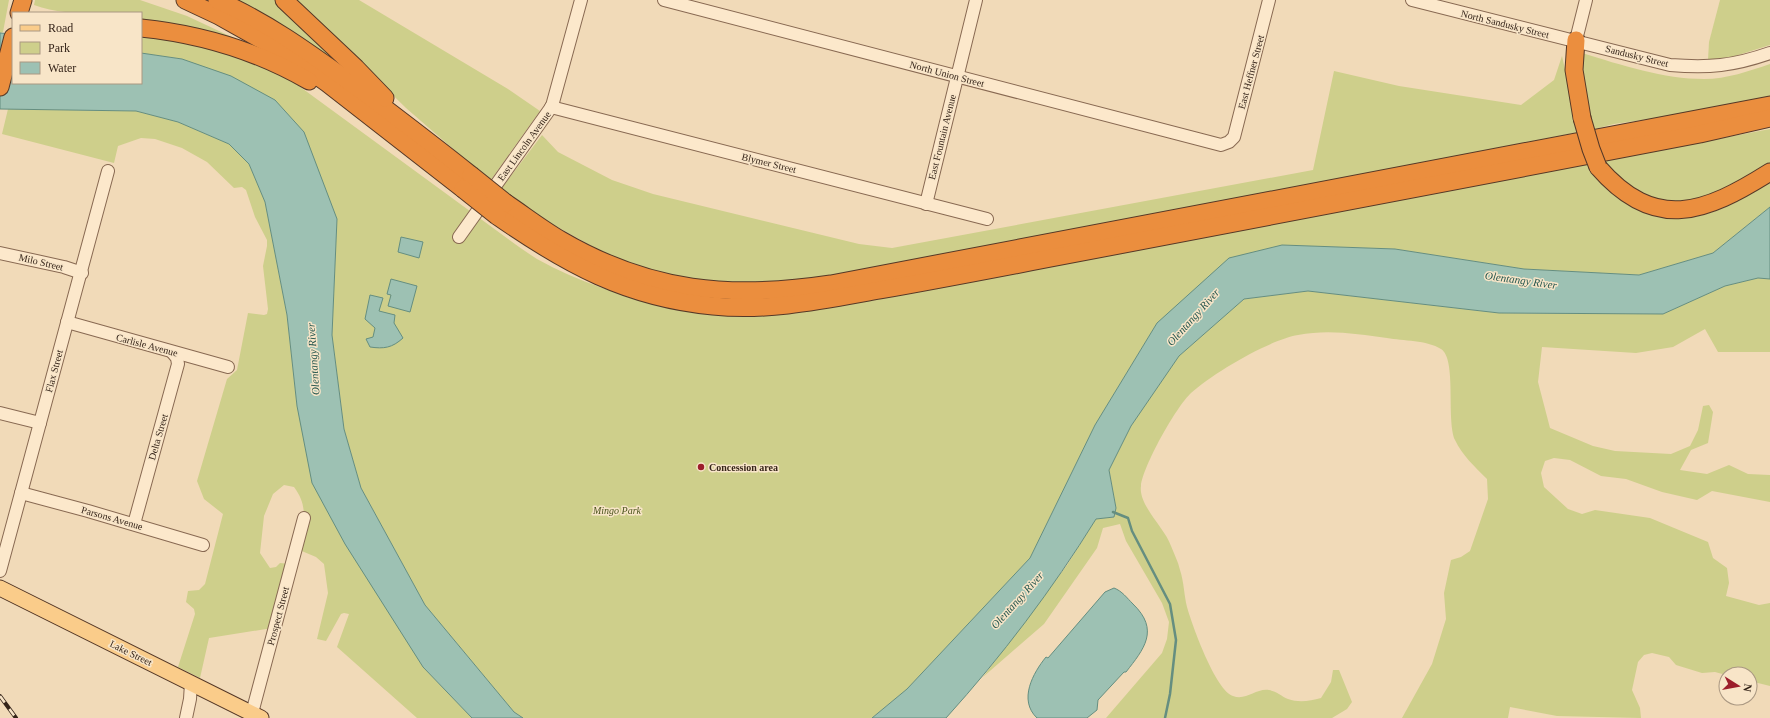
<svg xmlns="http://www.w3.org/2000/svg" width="1770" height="718" font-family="'Times New Roman',serif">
<rect width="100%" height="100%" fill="#f1dab8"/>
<!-- green -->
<g fill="#cecf8b">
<polygon points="0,0 9,0 3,32 0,33"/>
<path d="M35,0H140L187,16L251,46L141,22V13C105,13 68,17 34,5Z"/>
<polygon points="232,0 278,0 368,85"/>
<polygon points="294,0 359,0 508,89 540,111 490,181 406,108 309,13"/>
<polygon points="1720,0 1770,0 1770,45 1732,57 1708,60 1709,42"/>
<path d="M141,34L170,37L247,58L288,78L504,236C515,244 526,252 537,259C578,282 624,296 670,308L1633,155L1770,129V166L1729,192L1662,216C1669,216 1678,219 1686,218C1717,215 1745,198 1770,181V207L1713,253L1639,275L1524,269L1395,249L1282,245L1157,323L1095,425L1030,558L907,689L872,718H523L514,712L425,605L361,488L344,429L332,335L337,219L182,59L141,53Z"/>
<path d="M1582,53C1621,65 1664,79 1704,79C1727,79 1749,71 1770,64V98L1713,110L1614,124L1591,130L1583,77Z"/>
<polygon points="1562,56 1579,132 982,248 809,280 760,284 704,281 660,274 606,254 552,224 501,189 542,135 558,152 612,180 653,194 859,244 892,248 1313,170 1334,71 1399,86 1521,105 1554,80"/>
<path d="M8,109L136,111L178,122L229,144L249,164L265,201L287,315L297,406L423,667L472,718H417L337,647L349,614L344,613L341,614L326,641L317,639L328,593L324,564L316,557L297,549C303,526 310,508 294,487L284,485L273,494L264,516L260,553L270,568L276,567L280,563L290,564L273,630L266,629L209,638L200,678L178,667L195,614L194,609L186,602L188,591L199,590L205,584L223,514L204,499L197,481L227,379L237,370L248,313L264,315L267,314L268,309L263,266L267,246V240L255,217L246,190L242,187L234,188L207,162L182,148L155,139L141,138L118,146L114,163L2,134Z"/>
<path d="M1758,278L1770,279V352H1718L1705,329L1673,347L1636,353L1542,347L1538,382L1550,428L1593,446L1615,451L1671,454L1690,446L1698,430L1703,406L1709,405L1713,412L1708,443L1691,450L1680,470L1707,474L1729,465L1748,474L1770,475V502L1712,491L1697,500L1662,492L1626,479L1601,476L1570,460L1554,458L1545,461L1541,473L1544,487L1568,509L1582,514L1595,510L1650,518L1708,542L1713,558L1727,568L1729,583L1726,596L1759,605L1770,603V686L1750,681V674L1726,675L1715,672L1702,673L1676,665L1669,657L1652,653L1644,655L1638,662L1632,690L1640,708L1641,718L1557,716L1510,707L1508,718H1402L1432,664L1446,619L1444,593L1451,560L1461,557L1470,551L1488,499L1487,479C1475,467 1462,455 1455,440C1446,419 1457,359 1441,349C1427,340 1403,341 1387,338C1358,334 1328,329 1298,335C1269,340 1213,373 1191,393C1176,407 1143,466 1141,486C1138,505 1165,528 1171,546C1174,554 1178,561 1180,570C1184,582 1184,595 1187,607C1192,625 1216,691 1233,696C1246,701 1256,688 1269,690C1276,691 1281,696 1288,699C1299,703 1310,701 1321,698L1331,682L1333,670H1339L1352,702L1347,709L1332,718H1106L1162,653L1167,639L1169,622L1162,603L1126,541L1120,524L1103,528L1097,548L1044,624L983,677L1067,565L1096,519L1114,517L1116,508L1109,470L1131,426L1179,356L1244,299L1308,291L1499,313L1663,314L1725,286Z"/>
</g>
<!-- water -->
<g fill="#9dc1b3" stroke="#658e80">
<polygon points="0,33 13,34 13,83 141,83 141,53 182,59 231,76 275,100 304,132 337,219 332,335 344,429 361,488 425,605 514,712 523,718 472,718 423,667 345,544 312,483 297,406 287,315 265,202 249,164 229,144 178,122 136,111 0,109"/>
<path d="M1770,207V279L1758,278L1725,286L1663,314L1499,313L1308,291L1244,299L1179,356L1131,426L1109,470L1116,508L1114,517L1096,519C1052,590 1002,656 946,718H872L907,689L1030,558L1095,425L1157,323L1229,258L1282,245L1395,249L1524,269L1639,275L1713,253Z"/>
<polygon points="401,237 423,242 419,258 398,252"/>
<polygon points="391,279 417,286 410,312 388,306 391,295 387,294"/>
<path d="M370,295L383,298L379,311L395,315L394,323L403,338C392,348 384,349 370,347L366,339L373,337L375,328L365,319Z"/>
<path d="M1114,588C1122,591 1127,598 1133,604C1160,630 1144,649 1126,672H1124L1098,700L1097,710L1087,718H1037C1018,700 1033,673 1046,657L1048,658L1105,592Z"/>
</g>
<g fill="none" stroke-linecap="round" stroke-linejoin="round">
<!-- stream -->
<polyline stroke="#658e80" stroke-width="2.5" points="1113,512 1128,518 1132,531 1170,604 1176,640 1170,694 1165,718"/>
<defs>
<g id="minor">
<polyline points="664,0 1221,145 1229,142 1234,137 1269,0"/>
<path d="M1412,0L1670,65C1709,68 1733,66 1770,53"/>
<polyline points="1576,40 1586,0"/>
<polyline points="551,107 987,219"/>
<polyline points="926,204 976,0"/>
<polyline points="459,237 552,106 581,0"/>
<polyline points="0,253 64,267 82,273"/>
<polyline points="67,322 228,367"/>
<polyline points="0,413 40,423"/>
<polyline points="21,493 88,511 203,545"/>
<polyline points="134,524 178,364 177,358 172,352"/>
<polyline points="0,571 108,171"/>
<polyline points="252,713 304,518"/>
<polyline points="186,718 190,699 191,683"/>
</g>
<polyline id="major" points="0,588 261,718"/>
<g id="highway">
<polyline points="185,0 219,16 285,53 327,83 463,189"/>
<path d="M217,0C270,23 315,57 361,90C398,118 435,146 471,175"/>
<polyline points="284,0 356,68 385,98"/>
<polyline points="19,13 23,0"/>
<path d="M141,28C200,34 257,51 309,81"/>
<polyline points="1576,40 1574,70 1582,118"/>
<polyline points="0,87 13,37"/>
<path d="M1598,167C1655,233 1705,213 1770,172"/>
<path d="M506,203C524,215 542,229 561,240C650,292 731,299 831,284L1770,105"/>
<path d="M497,216C566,264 627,298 713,306C769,312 824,300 880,290C937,280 994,269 1051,258C1267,217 1483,174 1700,134L1770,118"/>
</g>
</defs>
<!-- minor casing -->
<use href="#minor" stroke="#886952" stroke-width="14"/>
<!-- major casing -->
<use href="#major" stroke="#553827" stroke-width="17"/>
<!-- highway casing -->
<use href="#highway" stroke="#553827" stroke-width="19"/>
<!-- minor -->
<use href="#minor" stroke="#fce8cb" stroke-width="12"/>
<!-- major -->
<use href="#major" stroke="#facc8a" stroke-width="15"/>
<!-- highway -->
<use href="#highway" stroke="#eb8e3e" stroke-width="17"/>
<defs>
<polyline id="rail" points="0,696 16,718"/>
</defs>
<!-- rail casing -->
<use href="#rail" stroke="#352419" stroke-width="4"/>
<!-- rail -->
<use href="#rail" stroke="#f8e5c8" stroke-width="2.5" stroke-dasharray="8" stroke-linecap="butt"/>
<defs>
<g id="highway-bridge">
<polyline points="1582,118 1591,149 1598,167"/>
<polyline points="471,175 506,203"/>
<polyline points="463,189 497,216"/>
</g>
</defs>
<!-- highway-bridge casing -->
<use href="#highway-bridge" stroke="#553827" stroke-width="19" stroke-linecap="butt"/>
<!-- highway-bridge -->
<use href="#highway-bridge" stroke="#eb8e3e" stroke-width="17"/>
</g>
<!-- markers -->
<circle fill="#9c1d2a" stroke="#f8e5c8" stroke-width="1.5" cx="701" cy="467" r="4"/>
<g text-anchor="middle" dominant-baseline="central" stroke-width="3" stroke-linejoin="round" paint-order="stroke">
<!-- street labels -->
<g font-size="10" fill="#352419" stroke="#f8e5c8">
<text transform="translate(1505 24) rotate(14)">North Sandusky Street</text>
<text transform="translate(1637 56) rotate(14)">Sandusky Street</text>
<text transform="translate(1251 72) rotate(-75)">East Heffner Street</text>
<text transform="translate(947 74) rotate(15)">North Union Street</text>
<text transform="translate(942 137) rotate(-76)">East Fountain Avenue</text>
<text transform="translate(524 146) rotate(-54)">East Lincoln Avenue</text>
<text transform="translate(769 163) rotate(14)">Blymer Street</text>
<text transform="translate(41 262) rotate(13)">Milo Street</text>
<text transform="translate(147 345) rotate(15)">Carlisle Avenue</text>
<text transform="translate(54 371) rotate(-75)">Flax Street</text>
<text transform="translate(158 437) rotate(-74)">Delta Street</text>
<text transform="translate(112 518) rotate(16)">Parsons Avenue</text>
<text transform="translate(278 616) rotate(-75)">Prospect Street</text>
<text transform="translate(131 653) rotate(26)">Lake Street</text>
</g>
<!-- poi labels -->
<g font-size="10" font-weight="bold" fill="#352419" stroke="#f8e5c8" text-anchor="start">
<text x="709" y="467">Concession area</text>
</g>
<!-- park labels -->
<g font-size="10" font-style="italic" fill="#4b541d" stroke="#f8e5c8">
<text x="617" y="510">Mingo Park</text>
</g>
<!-- water labels -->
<g font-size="11" font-style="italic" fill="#26574f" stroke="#f8e5c8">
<text transform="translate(1521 280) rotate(8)">Olentangy River</text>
<text transform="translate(1193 317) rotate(-48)">Olentangy River</text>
<text transform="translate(313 359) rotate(-94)">Olentangy River</text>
<text transform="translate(1017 600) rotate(-48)">Olentangy River</text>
</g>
</g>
<!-- legend -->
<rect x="12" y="12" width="130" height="72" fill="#f8e5c8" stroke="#aa9882"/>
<rect x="20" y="25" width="20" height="6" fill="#facc8a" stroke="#aa9882"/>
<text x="48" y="32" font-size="12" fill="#352419">Road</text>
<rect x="20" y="42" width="20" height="12" fill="#cecf8b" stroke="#aa9882"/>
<text x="48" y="52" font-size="12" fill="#352419">Park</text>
<rect x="20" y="62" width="20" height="12" fill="#9dc1b3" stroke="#aa9882"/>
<text x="48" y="72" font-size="12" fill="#352419">Water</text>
<!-- north arrow -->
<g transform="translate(1738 686) rotate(101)"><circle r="19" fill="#f8e5c8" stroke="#aa9882"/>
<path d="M0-3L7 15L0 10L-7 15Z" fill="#9c1d2a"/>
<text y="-6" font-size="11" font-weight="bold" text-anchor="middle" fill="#352419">N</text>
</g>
</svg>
